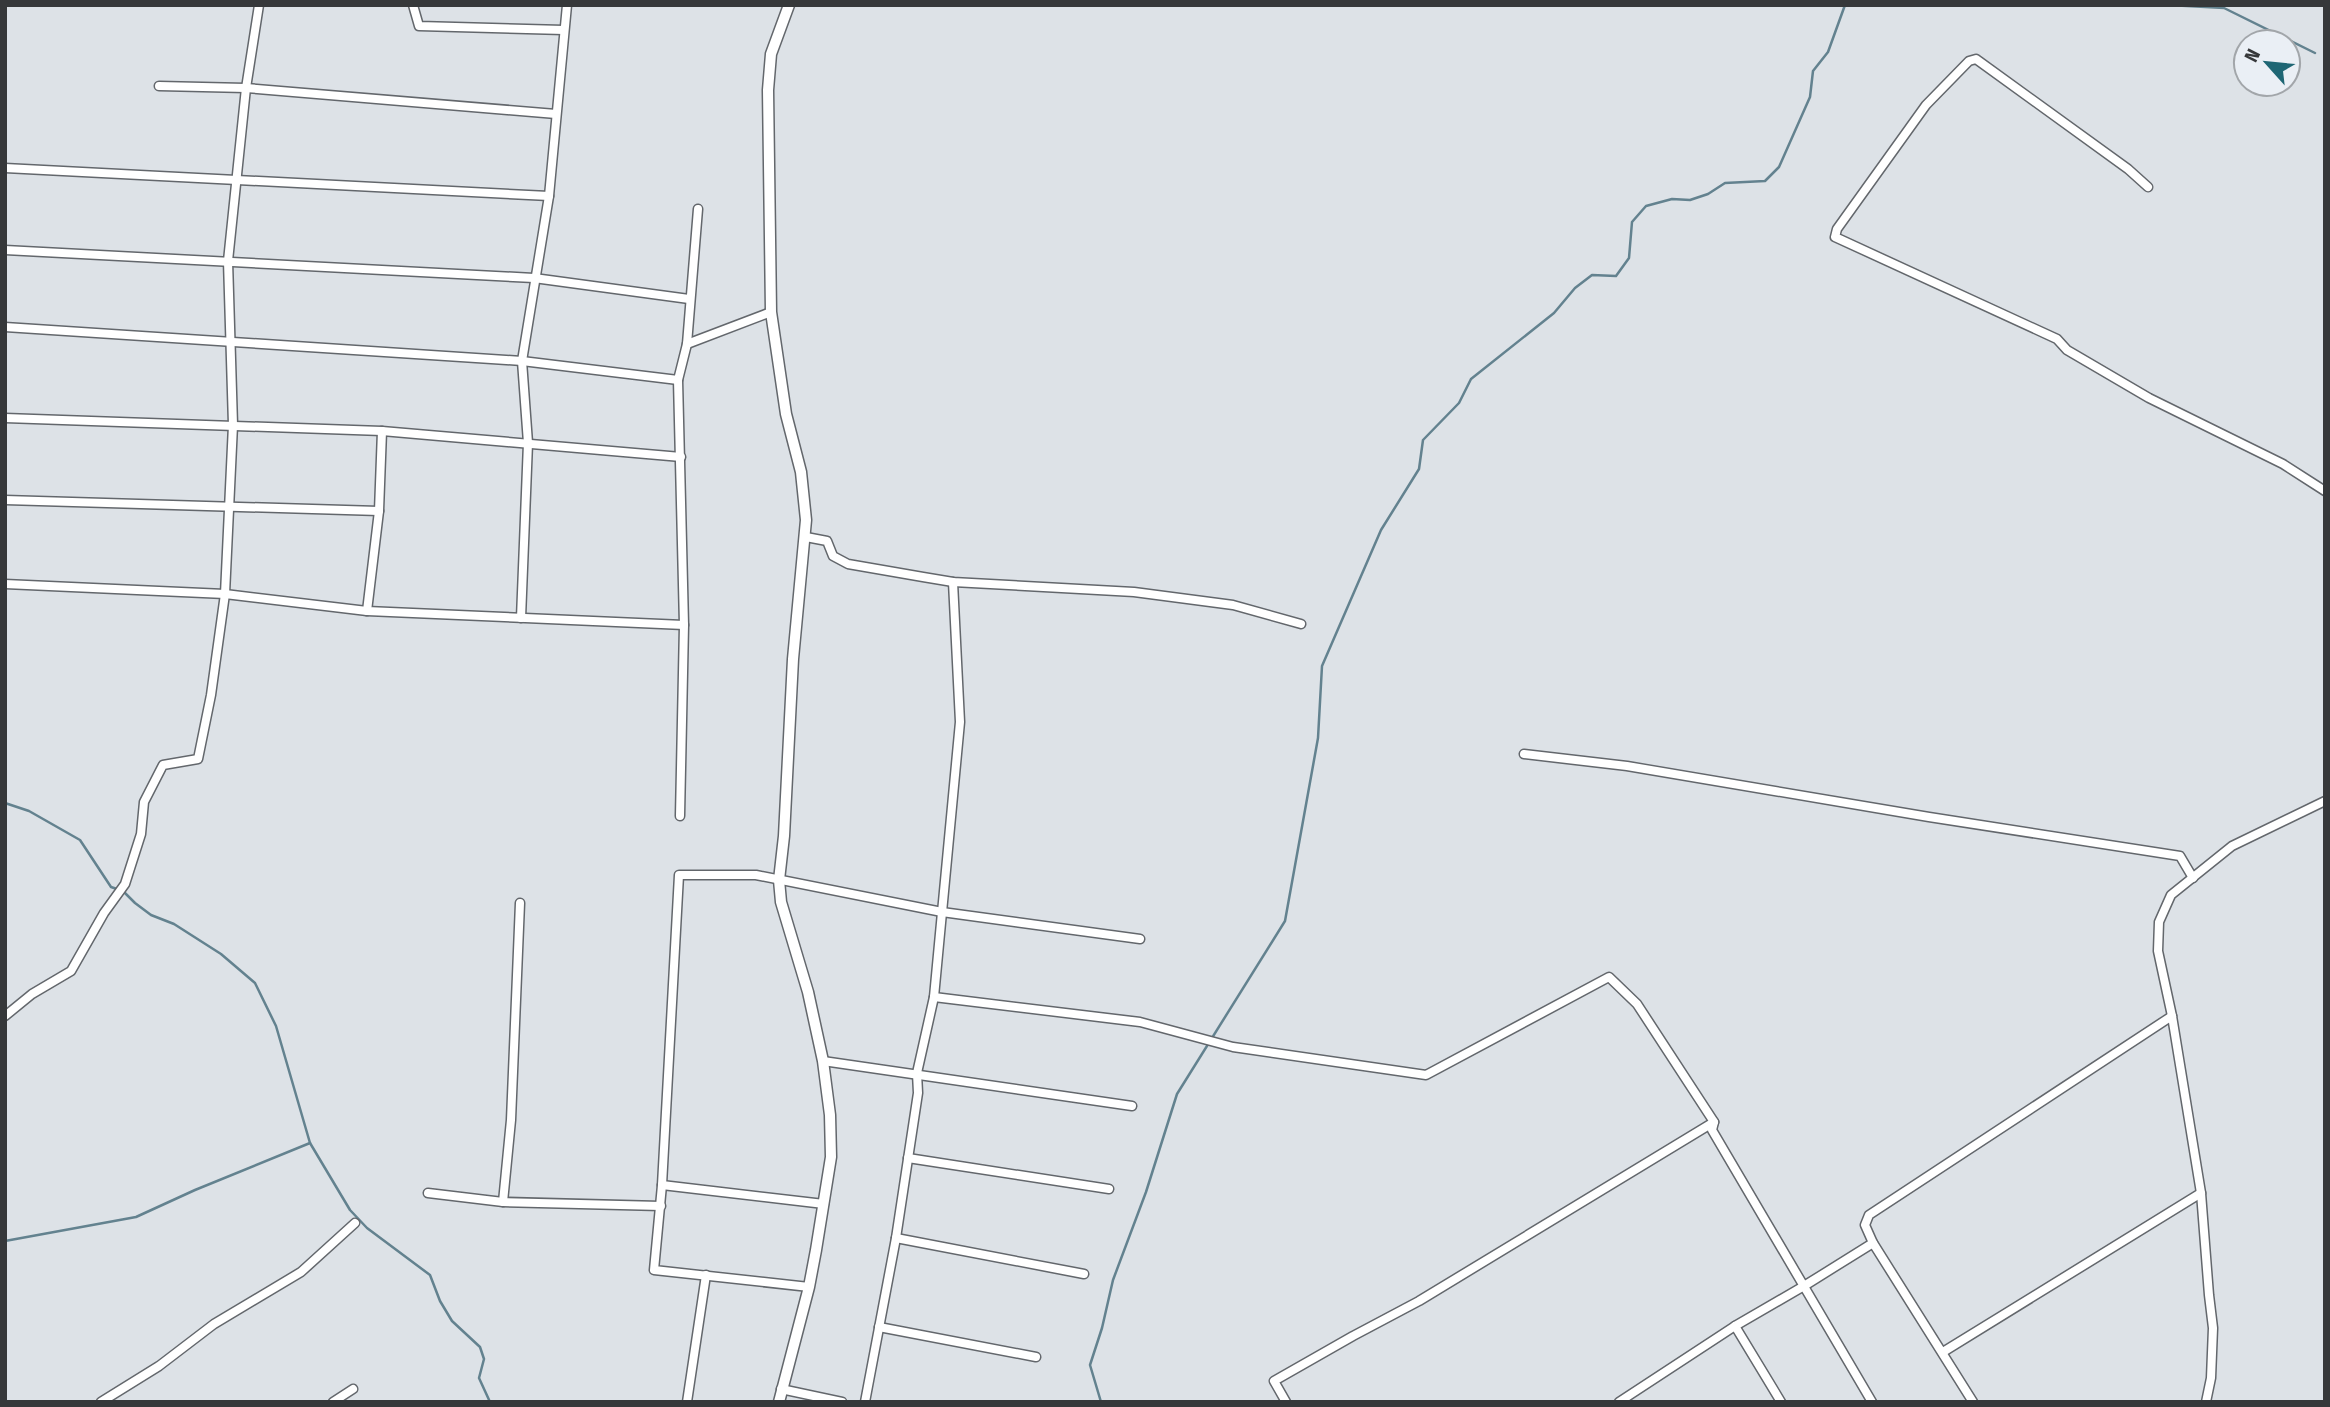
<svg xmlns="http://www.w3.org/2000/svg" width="2330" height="1407" font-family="'Fira Sans Condensed',sans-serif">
<rect width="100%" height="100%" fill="#dde2e7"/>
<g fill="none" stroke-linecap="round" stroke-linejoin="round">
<!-- stream -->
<g stroke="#63828f" stroke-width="2.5">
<polyline points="2168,5 2224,8 2315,53"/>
<polyline points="5,803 29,811 80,840 111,887 117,889"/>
<polyline points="123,891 135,903 151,915 174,924 221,954 255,983 276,1026 310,1143 350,1210 367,1228 430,1275 440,1301 452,1321 480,1347 484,1359 479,1378 490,1402"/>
<polyline points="5,1241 136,1217 195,1190 310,1143"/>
<polyline points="1101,1402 1090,1365 1102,1328 1113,1280 1146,1192 1177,1094 1285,921 1318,738 1322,666 1381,530 1419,469 1423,440 1459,403 1471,379 1554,313 1575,288 1592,275 1616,276 1629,258 1632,222 1646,206 1672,199 1690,200 1708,194 1725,183 1765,181 1779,167 1810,97 1813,71 1828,52 1845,5"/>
</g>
<defs>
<g id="minor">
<polyline points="413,5 419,26 564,30"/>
<polyline points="159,86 246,88 556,114"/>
<polyline points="5,168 549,196"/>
<polyline points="2148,187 2128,169 1976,59 1969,61 1926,105 1837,229 1835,237 2057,339 2067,350 2149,398 2283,464 2325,491"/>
<polyline points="5,250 534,278 689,299"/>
<polyline points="5,327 522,361 678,380"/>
<polyline points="687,344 771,312"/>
<polyline points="5,418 382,431 681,457"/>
<polyline points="5,500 379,511"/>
<polyline points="806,537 827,541 833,556 848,564 923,577 953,582 1134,592 1233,605 1301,624"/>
<polyline points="5,584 225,594 367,611 684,625"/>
<polyline points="367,611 379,511 382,431"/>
<polyline points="521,618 528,443 522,361 549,196 567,5"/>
<polyline points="1524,754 1627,766 1929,817 2180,856 2193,878"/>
<polyline points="680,816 684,625 678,380 687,344 698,209"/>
<polyline points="934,997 1140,1022 1233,1047 1426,1075 1609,977 1637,1004 1714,1122 1712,1130 1872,1402"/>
<polyline points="5,1016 32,994 71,971 104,913 125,884 141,834 144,802 163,765 198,759 211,695 225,594 233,425 228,261 246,88 259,5"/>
<polyline points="823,1061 1132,1106"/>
<polyline points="908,1158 1109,1189"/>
<polyline points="662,1185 824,1204"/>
<polyline points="428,1193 503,1202 661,1206"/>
<polyline points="503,1202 511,1120 520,903"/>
<polyline points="896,1238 1084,1274"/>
<polyline points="1873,1243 1973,1402"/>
<polyline points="809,1287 654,1270 662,1185 679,875 756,875 942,912 1140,939"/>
<polyline points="1735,1326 1781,1402"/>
<polyline points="879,1327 1036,1357"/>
<polyline points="1943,1352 2201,1193"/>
<polyline points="781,1389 842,1402"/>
<polyline points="101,1402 159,1366 214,1324 301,1272 355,1223"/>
<polyline points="333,1402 353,1389"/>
<polyline points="687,1402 706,1275"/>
<polyline points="865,1402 896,1238 918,1093 917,1073 934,997 960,722 953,582"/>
<polyline points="1286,1402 1274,1381 1353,1336 1419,1301 1714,1122"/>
<polyline points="1619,1402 1735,1326 1804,1286 1873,1243 1865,1225 1869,1215 2172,1016"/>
<polyline points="2206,1402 2211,1378 2213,1328 2209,1295 2201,1193 2172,1016 2158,951 2159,922 2171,895 2232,846 2325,801"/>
</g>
<polyline id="tertiary" points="779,1402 809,1287 816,1250 831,1157 830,1115 823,1061 808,992 781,902 779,880 784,836 793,659 806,520 801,472 786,414 771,312 768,90 771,54 789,5"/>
</defs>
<!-- minor casing -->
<use href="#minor" stroke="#63676c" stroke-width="11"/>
<!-- tertiary casing -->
<use href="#tertiary" stroke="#63676c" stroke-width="13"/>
<!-- minor -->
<use href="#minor" stroke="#fff" stroke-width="8"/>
<!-- tertiary -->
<use href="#tertiary" stroke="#fff" stroke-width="10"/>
</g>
<!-- border -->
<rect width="2330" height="1407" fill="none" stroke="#36383a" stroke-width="14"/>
<!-- north arrow -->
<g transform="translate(2267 63) rotate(297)"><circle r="33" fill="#eaeff5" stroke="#a2a6aa" stroke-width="2"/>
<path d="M0-5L12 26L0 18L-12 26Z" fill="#1e6674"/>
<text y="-10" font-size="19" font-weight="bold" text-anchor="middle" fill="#36383a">N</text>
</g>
</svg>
